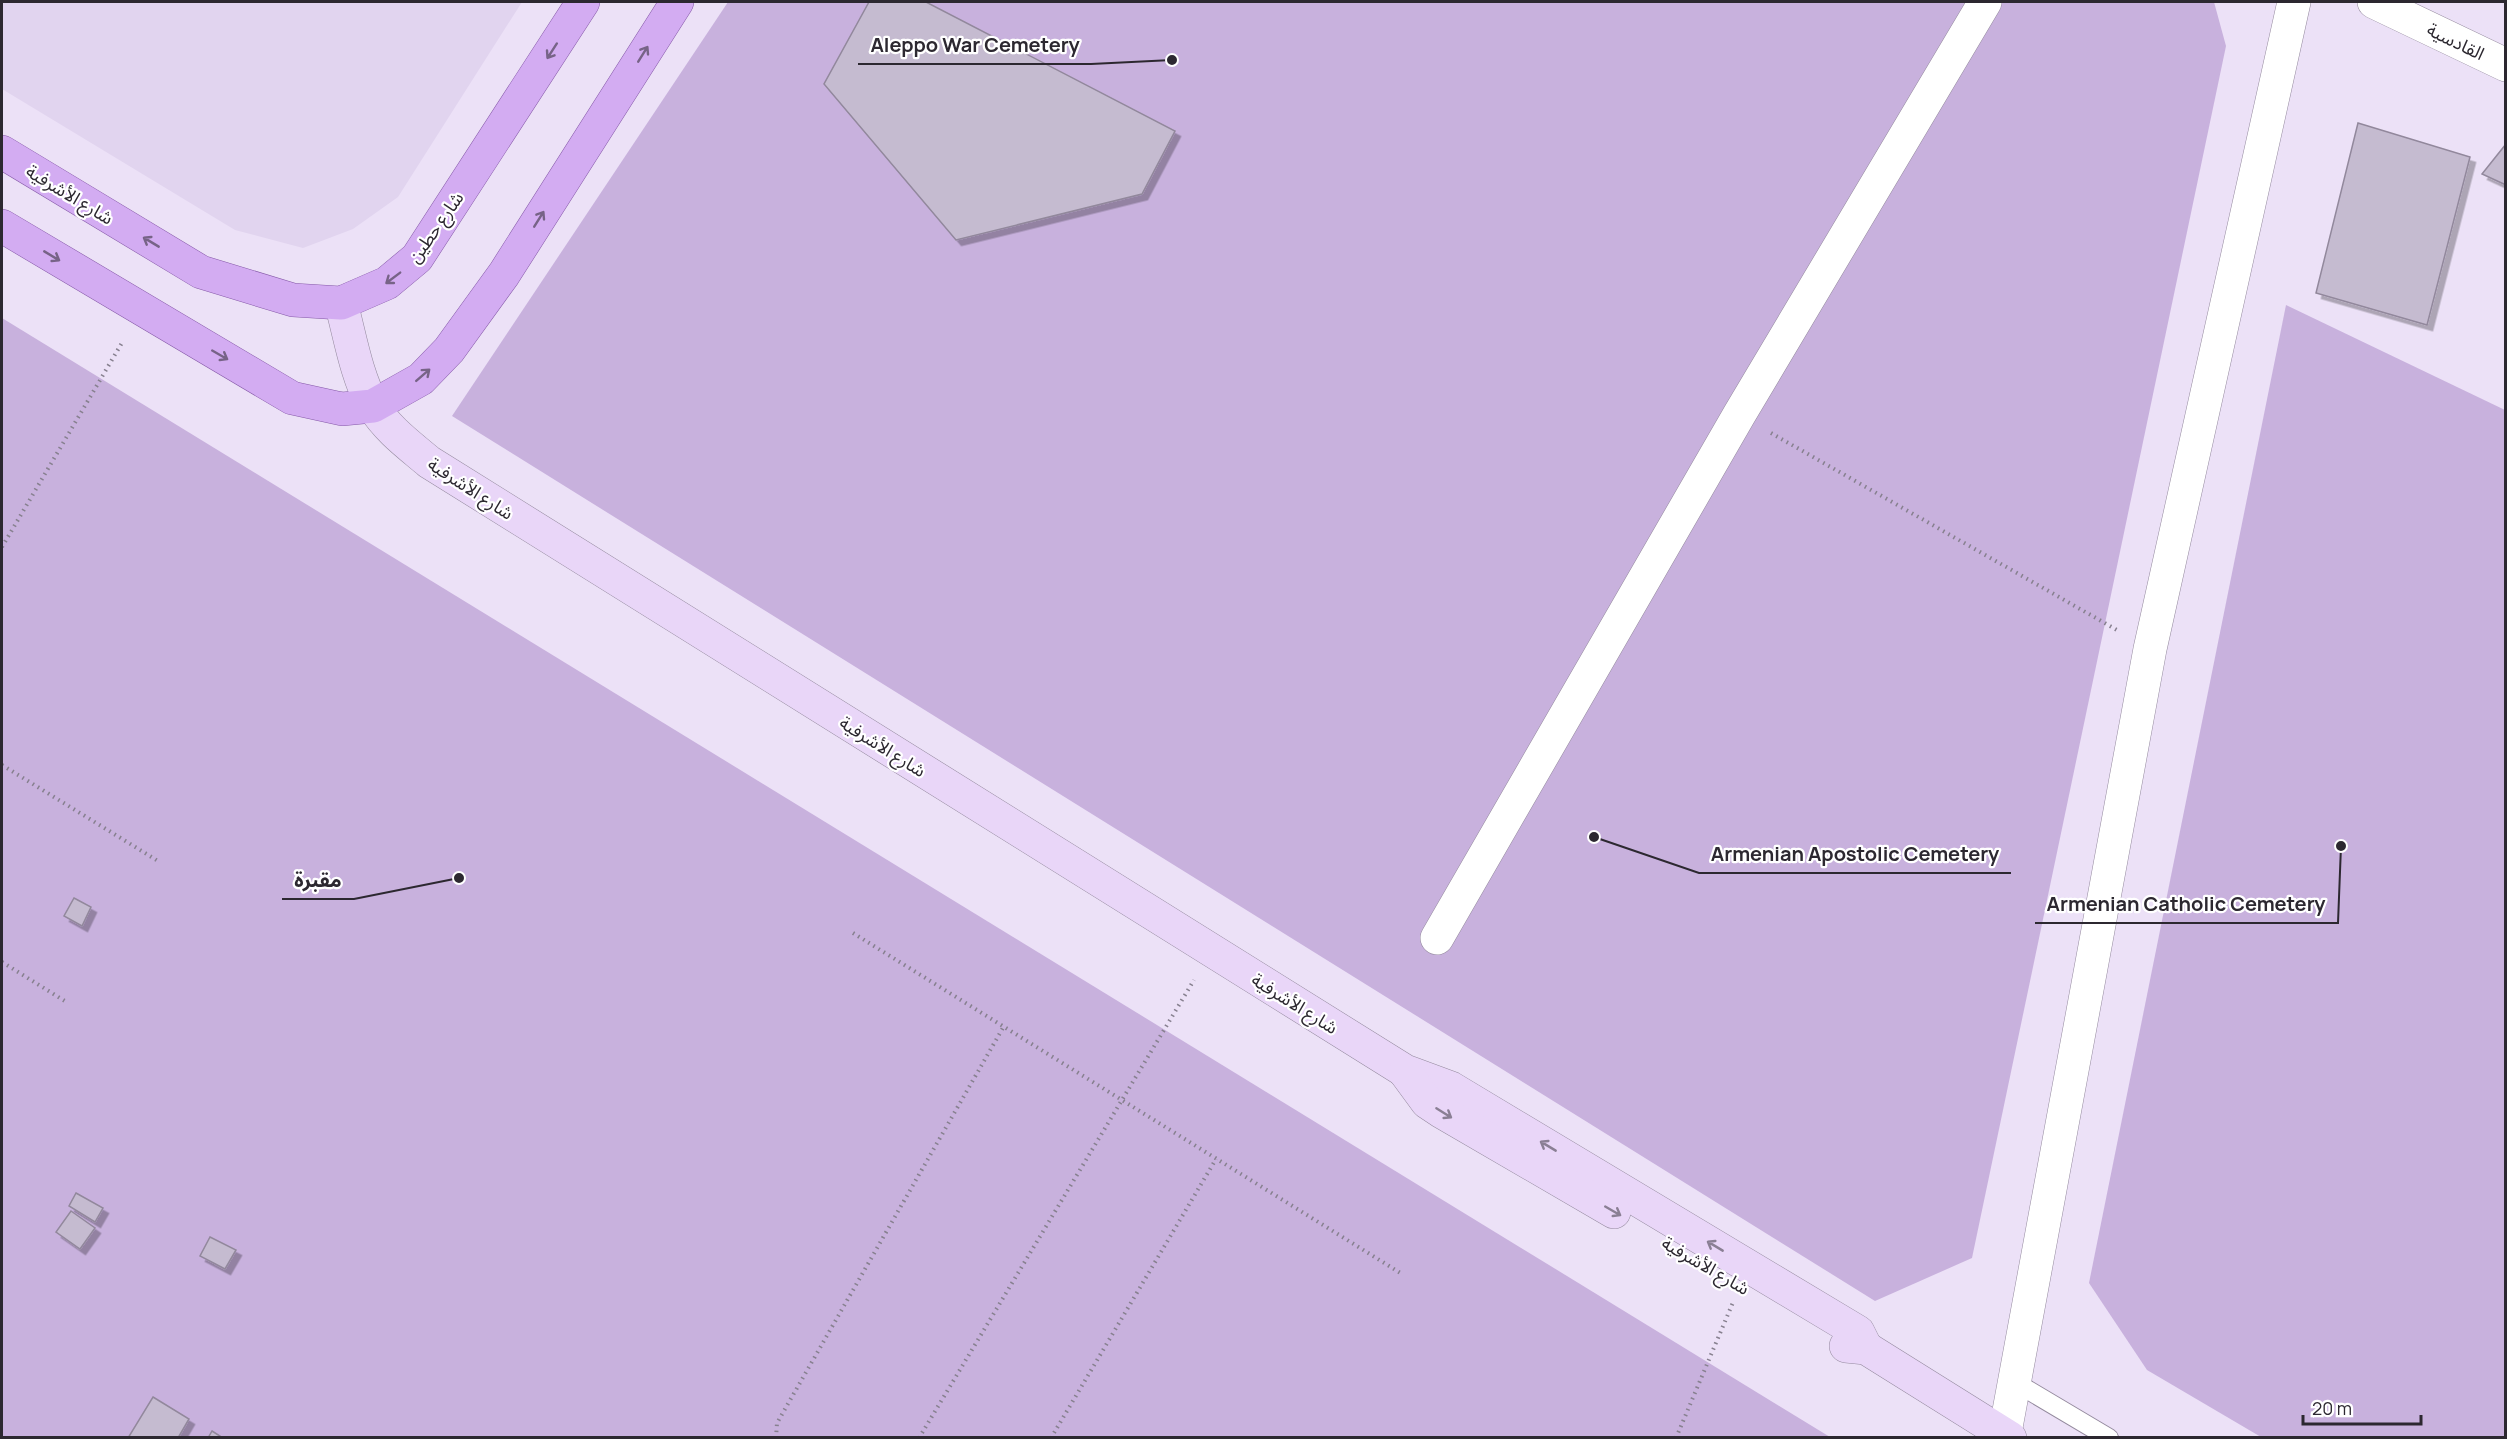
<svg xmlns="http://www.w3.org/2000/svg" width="2507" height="1439" font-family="Manrope,'Noto Sans Arabic',sans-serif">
<defs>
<filter id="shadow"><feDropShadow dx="5.5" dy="5.5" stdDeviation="0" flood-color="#0004"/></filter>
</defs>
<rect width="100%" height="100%" fill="#ece1f7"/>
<!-- built -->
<polygon fill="#e1d4ef" points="2,2 522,2 398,197 353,229 303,248 235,230 2,89"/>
<!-- green -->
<g fill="#c8b1dd">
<polygon points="728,2 2214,2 2226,46 1972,1258 1875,1301 452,416"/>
<polygon points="2286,305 2505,410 2505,1437 2261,1437 2147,1370 2089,1283"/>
<polygon points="2,318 1830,1437 2,1437"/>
</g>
<!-- building -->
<g fill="#c5bbd0" stroke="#92889c" stroke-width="1.5" filter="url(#shadow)">
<polygon points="869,2 926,2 1175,131 1142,194 956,240 824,84"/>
<polygon points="2358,123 2470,157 2427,325 2316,293"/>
<polygon points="2506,144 2506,185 2482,174"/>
<polygon points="74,898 91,907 82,926 64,916"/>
<polygon points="76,1193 103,1208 95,1222 69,1206"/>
<polygon points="71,1211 95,1228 80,1249 56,1232"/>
<polygon points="210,1237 236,1250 225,1269 200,1256"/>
<polygon points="153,1397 189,1419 178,1438 128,1438"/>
<polygon points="212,1431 223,1438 208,1438"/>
</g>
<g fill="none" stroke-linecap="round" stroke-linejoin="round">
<defs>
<polyline id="lane" points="2013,1381 2109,1438"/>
<g id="street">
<polyline points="2374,2 2506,65"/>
<polyline points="1437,938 1739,415 1985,2"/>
<polyline points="2004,1438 2150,649 2294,2"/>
</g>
<g id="secondary">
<path d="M341,303C350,336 356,375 373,406C387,429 409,445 429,462L1405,1071L1451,1088L1858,1332L1866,1348"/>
<polyline points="1405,1072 1427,1102 1442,1112 1614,1212"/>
<polyline points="1846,1346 1866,1348 2010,1438"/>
</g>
<g id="primary">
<polyline points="2,152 201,272 293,300 341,303 387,283 417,258 583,2"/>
<polyline points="2,226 292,398 342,409 373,406 421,379 449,350 504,274 677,2"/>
</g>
</defs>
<!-- lane casing -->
<use href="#lane" stroke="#948a9e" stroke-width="20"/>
<!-- street casing -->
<use href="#street" stroke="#948a9e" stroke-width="34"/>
<!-- secondary casing -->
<use href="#secondary" stroke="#948a9e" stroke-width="34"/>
<!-- primary casing -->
<use href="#primary" stroke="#865aa8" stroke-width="34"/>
<!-- path -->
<g stroke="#87808f" stroke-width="4" stroke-dasharray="1.5 4.5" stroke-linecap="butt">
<polyline points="1771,433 2117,630"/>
<polyline points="2,547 123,341"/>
<polyline points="2,765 158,861"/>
<polyline points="853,933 1402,1274"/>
<polyline points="2,962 68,1003"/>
<polyline points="776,1438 777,1423 1004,1026"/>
<polyline points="919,1438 1194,980"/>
<polyline points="1051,1438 1216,1159"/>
<polyline points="1676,1438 1734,1300"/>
</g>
<!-- lane -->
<use href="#lane" stroke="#fff" stroke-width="18"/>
<!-- street -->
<use href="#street" stroke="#fff" stroke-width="33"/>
<!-- secondary -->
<use href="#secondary" stroke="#e9d6f8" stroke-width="33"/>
<!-- primary -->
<use href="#primary" stroke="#d3acf2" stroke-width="33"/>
</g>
<!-- one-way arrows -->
<defs><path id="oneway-shaft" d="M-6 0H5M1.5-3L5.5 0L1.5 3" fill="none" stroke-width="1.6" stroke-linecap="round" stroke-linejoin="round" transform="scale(1.5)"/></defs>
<g stroke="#776387">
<use href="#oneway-shaft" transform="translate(552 51) rotate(123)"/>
<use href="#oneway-shaft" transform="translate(643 54) rotate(-58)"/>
<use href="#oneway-shaft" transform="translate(539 219) rotate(-58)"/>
<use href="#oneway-shaft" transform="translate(151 242) rotate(-149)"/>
<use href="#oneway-shaft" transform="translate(52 256) rotate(31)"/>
<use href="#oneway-shaft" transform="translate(393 278) rotate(143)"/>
<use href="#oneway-shaft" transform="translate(220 355) rotate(30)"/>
<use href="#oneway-shaft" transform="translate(423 375) rotate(-41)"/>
</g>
<g stroke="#8a7f94">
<use href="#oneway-shaft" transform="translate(1444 1113) rotate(32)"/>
<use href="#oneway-shaft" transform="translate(1548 1146) rotate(-149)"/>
<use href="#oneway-shaft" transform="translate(1613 1211) rotate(30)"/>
<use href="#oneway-shaft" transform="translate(1715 1246) rotate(-149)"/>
</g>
<g text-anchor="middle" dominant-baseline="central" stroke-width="4.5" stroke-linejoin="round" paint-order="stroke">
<!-- street labels -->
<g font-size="18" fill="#2c2830" stroke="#fff">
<text transform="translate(2456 41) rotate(26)">القادسية</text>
<text transform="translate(70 194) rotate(31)">شارع الأشرفية</text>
<text transform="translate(435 227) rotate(-55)">شارع حطين</text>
<text transform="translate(471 488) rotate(33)">شارع الأشرفية</text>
<text transform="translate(883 746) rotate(32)">شارع الأشرفية</text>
<text transform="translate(1295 1003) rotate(32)">شارع الأشرفية</text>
<text transform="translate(1706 1265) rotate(30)">شارع الأشرفية</text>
</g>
</g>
<!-- callouts -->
<path fill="none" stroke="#2c2830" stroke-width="2" d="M1172 60L1091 64H858M1594 837L1699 873H2011M459 878L354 899H282M2341 846L2338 923H2035"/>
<g fill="#2c2830" stroke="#fff" stroke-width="2">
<circle cx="1172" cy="60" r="6"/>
<circle cx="1594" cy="837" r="6"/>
<circle cx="459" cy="878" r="6"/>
<circle cx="2341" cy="846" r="6"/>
</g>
<g font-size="20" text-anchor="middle" font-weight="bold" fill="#2c2830" stroke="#fff" stroke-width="4.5" stroke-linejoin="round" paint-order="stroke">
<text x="975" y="52">Aleppo War Cemetery</text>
<text x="1855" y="861">Armenian Apostolic Cemetery</text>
<text x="318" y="887">مقبرة</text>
<text x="2186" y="911">Armenian Catholic Cemetery</text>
</g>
<!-- border -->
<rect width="2507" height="1439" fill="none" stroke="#2c2830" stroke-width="6"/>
<!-- scale -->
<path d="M2303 1415v9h118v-9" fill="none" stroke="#2c2830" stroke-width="3"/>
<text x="2312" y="1415" font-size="18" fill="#2c2830" stroke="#ffffff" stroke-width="4.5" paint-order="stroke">20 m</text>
</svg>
